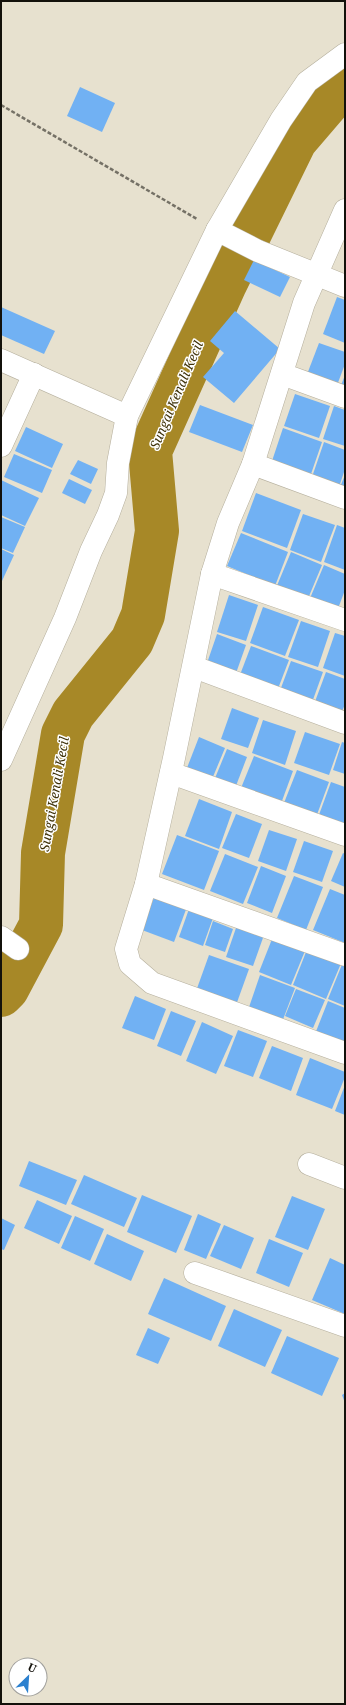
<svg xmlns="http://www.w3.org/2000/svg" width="346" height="1705" font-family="'Noto Serif',serif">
<rect width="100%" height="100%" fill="#e7e1cf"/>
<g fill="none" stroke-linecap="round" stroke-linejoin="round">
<!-- river -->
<polyline stroke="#a78827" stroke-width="44" points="1,995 7,989 41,925 43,853 63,734 73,714 132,641 143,615 157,531 150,451 225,284 295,141 342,86 345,84"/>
</g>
<!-- building -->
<g fill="#71b1f3">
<polygon points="80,87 115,103 102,132 67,116"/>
<polygon points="254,260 290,277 280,297 244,280"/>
<polygon points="337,297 345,300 345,343 323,334"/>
<polygon points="1,307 55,331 44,354 1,335"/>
<polygon points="235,311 280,349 234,403 203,377 224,353 210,341"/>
<polygon points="319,343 345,352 345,364 336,388 306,377"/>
<polygon points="345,375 345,390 340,388"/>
<polygon points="295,394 330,406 319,438 284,426"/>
<polygon points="200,405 253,425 242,452 189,432"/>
<polygon points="334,406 345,410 345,446 323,439"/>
<polygon points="26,427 63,444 52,468 15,451"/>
<polygon points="283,428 322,442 310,477 271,464"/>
<polygon points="324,442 345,450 345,469 339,487 312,477"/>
<polygon points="14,454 52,470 42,493 4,477"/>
<polygon points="78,460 98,469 91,484 70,474"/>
<polygon points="345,475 345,489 340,487"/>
<polygon points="69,479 92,490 85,504 62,493"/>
<polygon points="1,480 39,498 25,526 1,515"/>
<polygon points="256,493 301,510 287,548 242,531"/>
<polygon points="303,514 335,525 321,562 290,550"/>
<polygon points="1,517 25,527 13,553 1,548"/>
<polygon points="337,525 345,528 345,570 324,562"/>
<polygon points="241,533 288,552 275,586 227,566"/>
<polygon points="1,549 14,555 2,581 1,580"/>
<polygon points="291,552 322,565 307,601 276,588"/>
<polygon points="324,565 345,574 345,590 336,614 308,603"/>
<polygon points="229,595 258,605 246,641 217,632"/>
<polygon points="263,607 299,620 285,656 250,643"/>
<polygon points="301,621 330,631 318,667 288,657"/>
<polygon points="335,633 345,636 345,676 323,668"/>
<polygon points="217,634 246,645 235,676 206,666"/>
<polygon points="251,646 289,660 276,694 238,680"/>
<polygon points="291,661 323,672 310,708 278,696"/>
<polygon points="326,672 345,679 345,704 340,717 313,707"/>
<polygon points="232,708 259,718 248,748 221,739"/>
<polygon points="263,720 296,731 285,765 252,753"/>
<polygon points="305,732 340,744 329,775 294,763"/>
<polygon points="199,737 225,748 210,784 185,773"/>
<polygon points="342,742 345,743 345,774 333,770"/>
<polygon points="227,749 247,757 234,791 213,783"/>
<polygon points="254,756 293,771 279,809 239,793"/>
<polygon points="297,770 329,782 315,820 282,808"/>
<polygon points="331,782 345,787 345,821 341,832 316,823"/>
<polygon points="199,799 232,812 219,849 185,836"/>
<polygon points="236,814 262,824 249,858 222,848"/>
<polygon points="269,830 297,839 286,871 258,861"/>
<polygon points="177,835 219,851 204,890 162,874"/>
<polygon points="304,841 333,851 322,882 293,872"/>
<polygon points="343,853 345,854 345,887 331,881"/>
<polygon points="225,854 258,867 243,904 210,891"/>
<polygon points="261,866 286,876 272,913 247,903"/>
<polygon points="294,876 323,887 306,930 277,918"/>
<polygon points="330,889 345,895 345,943 313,930"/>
<polygon points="156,892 188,904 174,942 142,930"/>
<polygon points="189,909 213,918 203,946 179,937"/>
<polygon points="213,921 233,929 225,952 205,945"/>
<polygon points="237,925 264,935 253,966 226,957"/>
<polygon points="274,934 307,946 291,985 259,972"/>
<polygon points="308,947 342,961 326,999 293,985"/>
<polygon points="209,955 249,969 235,1008 195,994"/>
<polygon points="343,962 345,963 345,1006 328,999"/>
<polygon points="260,975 295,988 282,1022 248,1010"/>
<polygon points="296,989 325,1000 313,1028 285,1016"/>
<polygon points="135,996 166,1009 154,1040 122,1028"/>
<polygon points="328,1001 345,1008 345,1045 315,1034"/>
<polygon points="171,1011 196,1021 181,1056 157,1046"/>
<polygon points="202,1022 233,1036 216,1074 186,1061"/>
<polygon points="238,1030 267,1041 253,1077 224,1066"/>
<polygon points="272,1046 303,1058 291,1091 259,1078"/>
<polygon points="310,1058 345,1072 345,1077 332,1109 296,1095"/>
<polygon points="345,1085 345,1115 335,1111"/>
<polygon points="29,1161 77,1180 66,1205 19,1186"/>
<polygon points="84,1175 137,1198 124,1227 71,1204"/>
<polygon points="142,1195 192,1216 176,1253 127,1232"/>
<polygon points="292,1196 325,1209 308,1250 275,1237"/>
<polygon points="37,1200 72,1216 59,1244 24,1228"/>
<polygon points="198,1214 221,1224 206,1259 184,1250"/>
<polygon points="75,1216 104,1229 90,1261 61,1248"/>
<polygon points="1,1218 15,1225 4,1250 1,1249"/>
<polygon points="224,1225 254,1238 241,1269 210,1256"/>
<polygon points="107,1234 144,1251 131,1281 94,1264"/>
<polygon points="269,1239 303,1253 289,1287 256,1273"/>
<polygon points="330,1258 345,1265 345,1314 312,1300"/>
<polygon points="164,1278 226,1306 211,1341 148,1314"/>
<polygon points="234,1309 282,1330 265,1367 218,1346"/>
<polygon points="148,1328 170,1338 158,1364 136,1355"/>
<polygon points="287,1336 339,1358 322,1396 271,1373"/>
<polygon points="345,1393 345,1403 342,1395"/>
</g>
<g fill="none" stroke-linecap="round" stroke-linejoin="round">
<defs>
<g id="street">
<polyline points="345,210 304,303 253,464 228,523 212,574 174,758 146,884 126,949 130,964 152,983 345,1053"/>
<polyline points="217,230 258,251 345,286"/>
<polyline points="1,360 127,416"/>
<polyline points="282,374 345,397"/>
<polyline points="1,446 34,374"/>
<polyline points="253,464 345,498"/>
<polyline points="212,574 345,620"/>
<polyline points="194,667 345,723"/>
<polyline points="1,760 65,618 91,551 108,515 116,493 118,463 127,416 217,230 281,120 307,82 345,54"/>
<polyline points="171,773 345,835"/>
<polyline points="146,884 345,955"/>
<polyline points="1,937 18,949"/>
<polyline points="309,1164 345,1178"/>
<polyline points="195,1273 345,1326"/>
</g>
</defs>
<!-- street casing -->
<use href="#street" stroke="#b5af9d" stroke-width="23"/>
<!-- path -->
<polyline stroke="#757166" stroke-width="2.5" stroke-dasharray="4 2" stroke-linecap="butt" points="1,105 197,219"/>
<!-- street -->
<use href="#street" stroke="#fff" stroke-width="22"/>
</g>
<g text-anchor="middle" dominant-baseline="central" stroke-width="3" stroke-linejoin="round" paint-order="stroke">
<!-- water labels -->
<g font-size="13" font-style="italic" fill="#3f3209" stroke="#fff">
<text transform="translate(176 395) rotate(-67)">Sungai Kenali Kecil</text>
<text transform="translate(54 794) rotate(-80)">Sungai Kenali Kecil</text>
</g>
</g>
<!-- border -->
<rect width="346" height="1705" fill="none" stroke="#13110b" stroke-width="4"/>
<!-- north arrow -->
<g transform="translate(28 1677) rotate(25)"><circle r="19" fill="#ffffff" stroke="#a1a09d"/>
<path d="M0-3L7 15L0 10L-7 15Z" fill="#2c81cf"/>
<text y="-6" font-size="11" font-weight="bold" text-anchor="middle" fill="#13110b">U</text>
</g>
</svg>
